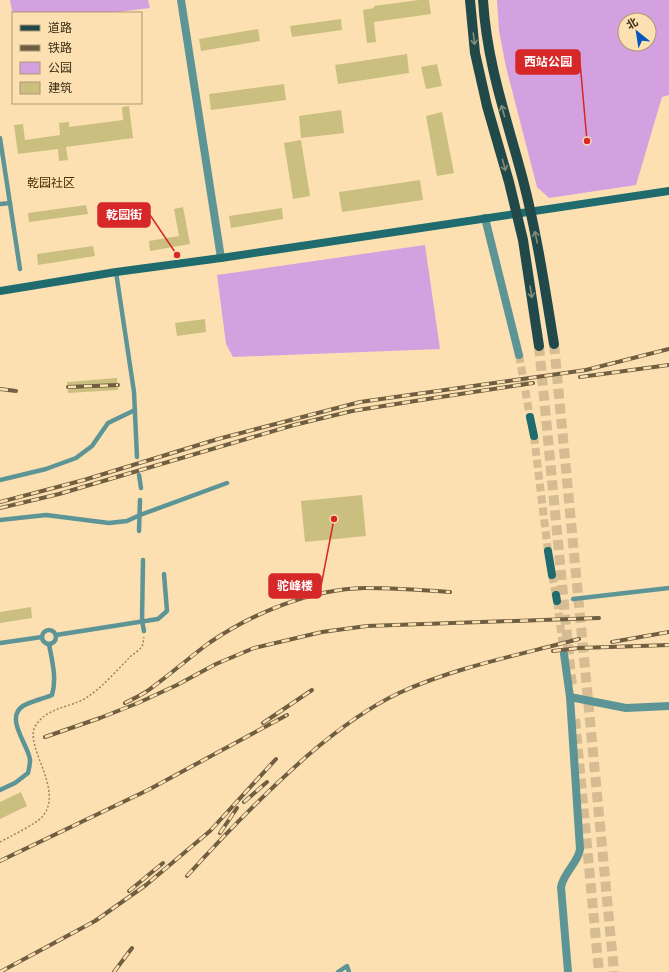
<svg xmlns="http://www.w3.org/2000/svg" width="669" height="972" font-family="Helvetica,'Noto Sans SC',sans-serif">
<rect width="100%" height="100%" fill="#fce0b2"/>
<!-- green -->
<g fill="#d3a0e0" fill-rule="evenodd">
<polygon points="10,0 148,0 150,8 110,13 13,13 13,16"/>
<path d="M497,0H669V95L662,97L636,185L549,198L537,187L506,67L499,31ZM625,20H649V44H625Z"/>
<polygon points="425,245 440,349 233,357 226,344 217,275"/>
</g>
<!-- building -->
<g fill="#cabf7f">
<polygon points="419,0 429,0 431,14 374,22 376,42 367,43 363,10 374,8 374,6"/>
<polygon points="341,19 342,30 292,37 290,26"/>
<polygon points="258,29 260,41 201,51 199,39"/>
<polygon points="407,54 409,73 338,84 335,65"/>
<polygon points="437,64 442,86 426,89 421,67"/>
<polygon points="284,84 286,100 211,110 209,94"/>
<polygon points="129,106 133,138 66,147 68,160 59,161 58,149 18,154 14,125 23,124 25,140 60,135 59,123 69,122 69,127 123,120 122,107"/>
<polygon points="341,110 344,133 301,138 299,116"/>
<polygon points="442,112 454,173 437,176 426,116"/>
<polygon points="301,140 310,196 293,199 284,143"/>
<polygon points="420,180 423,200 342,212 339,192"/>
<polygon points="86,205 88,214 29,222 28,213"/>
<polygon points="183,207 190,244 150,251 149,241 179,236 174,209"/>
<polygon points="282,208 283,219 231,228 229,216"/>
<polygon points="93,246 95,256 38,265 37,254"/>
<polygon points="205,319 206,332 177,336 175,323"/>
<polygon points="117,378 118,390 68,393 67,382"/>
<polygon points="362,495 366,536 305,542 301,501"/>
<polygon points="31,607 32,618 0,623 0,612"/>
<polygon points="21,792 27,806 0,819 0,802"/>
</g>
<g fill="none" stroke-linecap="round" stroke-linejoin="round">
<!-- secondary-tunnel -->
<g stroke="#d5bc93" stroke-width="8" stroke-dasharray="8 4" stroke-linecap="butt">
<polyline points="519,355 530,417"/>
<polyline points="534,436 548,551"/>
<polyline points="552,575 556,595"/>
<polyline points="557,601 564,654"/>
</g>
<!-- primary-tunnel -->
<g stroke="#d5bc93" stroke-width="10" stroke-dasharray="10 5" stroke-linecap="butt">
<polyline points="554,344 614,972"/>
<polyline points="539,346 572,687"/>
<polyline points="575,719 599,972"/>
</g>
<!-- path -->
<path stroke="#9a8562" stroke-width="1.5" stroke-dasharray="2 2" stroke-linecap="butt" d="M0,842C9,837 36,824 42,817C66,790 22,745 36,725C48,707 69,708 86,698C103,687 117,670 131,656C135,653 140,650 142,646C144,643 143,639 144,637"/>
<!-- lane -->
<g stroke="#5d9597" stroke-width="4.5">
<polyline points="0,138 20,269"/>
<polyline points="0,204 10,203"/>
<polyline points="116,272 134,392 137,457"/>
<polyline points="139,475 141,488"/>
<polyline points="0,480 46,469 76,458 92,446 108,423 135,410"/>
<polyline points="0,520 46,515 109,523 127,521 140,515 227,483"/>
<polyline points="139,531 140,500"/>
<polyline points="143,560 142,621 144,631"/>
<polyline points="573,599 669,588"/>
<circle cx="49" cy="637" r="7"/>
<polyline points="56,635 158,619 167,611 164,574"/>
<polyline points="0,643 42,637"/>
<path d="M0,790L15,783L28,773C29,769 30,764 30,760C29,746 4,718 23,706C31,701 43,699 52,695C57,678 52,661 49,644"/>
<polyline points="338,972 347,966 349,972"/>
</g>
<!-- street -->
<g stroke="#5d9597" stroke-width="8">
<polyline points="181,0 221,258"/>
<polyline points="485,218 519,355"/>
<path d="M564,654L570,697L580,849C578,863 564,872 561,887L568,972"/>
<polyline points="570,697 626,708 669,706"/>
</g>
<!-- secondary -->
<g stroke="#206b6e" stroke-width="8">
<polyline points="0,291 116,272 221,258 669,191"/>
<polyline points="530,417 534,436"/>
<polyline points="548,551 552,575"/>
<polyline points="556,595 557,601"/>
</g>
<!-- primary -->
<g stroke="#21494a" stroke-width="10">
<polyline points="470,0 475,53 487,106 509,182 523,240 539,346"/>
<path d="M483,0C487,65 507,119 523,180C537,234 545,289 554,344"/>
</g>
<defs>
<g id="rail">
<polyline points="580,377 669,365"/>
<polyline points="68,387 118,385"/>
<polyline points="0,389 16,391"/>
<polyline points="0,502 84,480 218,439 360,402 586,370 669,349"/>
<polyline points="0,508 59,494 294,425 352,411 434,398 533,383"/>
<polyline points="612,642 669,632"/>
<polyline points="553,651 579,648 669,645"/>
<path d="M125,703C135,698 146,693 154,686C173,672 190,657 209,643C253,613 311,589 365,588C393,588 422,590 450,592"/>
<polyline points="263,723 312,690"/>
<polyline points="45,737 100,718 138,703 177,685 216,664 254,648 322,632 367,626 599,618"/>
<polyline points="244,802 267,782"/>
<polyline points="220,833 237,808"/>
<polyline points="0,861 148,790 287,715"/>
<path d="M187,876C225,834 264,794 307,756C335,732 365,709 399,693C456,667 519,655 579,639"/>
<polyline points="129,891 163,863"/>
<polyline points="0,972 95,921 146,885 210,831 276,759"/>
<polyline points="114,972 132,948"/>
</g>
</defs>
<!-- rail casing -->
<use href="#rail" stroke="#6f5e40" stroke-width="4"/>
<!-- rail -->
<use href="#rail" stroke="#fce0b2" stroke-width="2.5" stroke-dasharray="8" stroke-linecap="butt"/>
</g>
<!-- one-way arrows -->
<defs><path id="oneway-shaft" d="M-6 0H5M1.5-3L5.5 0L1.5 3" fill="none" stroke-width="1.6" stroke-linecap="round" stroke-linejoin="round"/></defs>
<g stroke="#848d79">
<use href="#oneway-shaft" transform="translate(474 39) rotate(83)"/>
<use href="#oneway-shaft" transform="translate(503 111) rotate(-106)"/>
<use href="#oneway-shaft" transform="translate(504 165) rotate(74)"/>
<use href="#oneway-shaft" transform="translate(536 237) rotate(-102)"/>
<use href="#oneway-shaft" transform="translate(531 292) rotate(81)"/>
</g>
<g text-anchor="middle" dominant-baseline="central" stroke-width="4" stroke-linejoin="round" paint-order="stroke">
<!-- neighbourhood labels -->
<g font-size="12" fill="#442d00" stroke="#fce0b2">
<text x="51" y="183">乾园社区</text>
</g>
</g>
<!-- callouts -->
<path fill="none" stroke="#d62828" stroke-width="1.5" d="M587 141L580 62M177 255L150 215M334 519L321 586"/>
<g fill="#d62828" stroke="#fce0b2" stroke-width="1.5">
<circle cx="587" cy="141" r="4"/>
<circle cx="177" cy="255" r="4"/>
<circle cx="334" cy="519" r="4"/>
</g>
<g fill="#d62828" stroke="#d62828" stroke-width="1.5">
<rect x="516" y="50" width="64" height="24" rx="4"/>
<rect x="98" y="203" width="52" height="24" rx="4"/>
<rect x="269" y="574" width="52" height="24" rx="4"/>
</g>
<g font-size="12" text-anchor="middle" font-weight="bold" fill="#fff">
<text x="548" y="66">西站公园</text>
<text x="124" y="219">乾园街</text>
<text x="295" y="590">驼峰楼</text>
</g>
<!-- legend -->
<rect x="12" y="12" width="130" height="92" fill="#fce0b2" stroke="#ae9873"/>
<rect x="20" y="25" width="20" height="6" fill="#21494a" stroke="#ae9873"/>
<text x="48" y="32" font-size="12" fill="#3a2c15">道路</text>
<rect x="20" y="45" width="20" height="6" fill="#6f5e40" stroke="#ae9873"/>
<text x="48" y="52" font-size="12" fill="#3a2c15">铁路</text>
<rect x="20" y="62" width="20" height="12" fill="#d3a0e0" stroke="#ae9873"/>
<text x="48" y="72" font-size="12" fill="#3a2c15">公园</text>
<rect x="20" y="82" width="20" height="12" fill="#cabf7f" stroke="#ae9873"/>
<text x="48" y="92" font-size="12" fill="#3a2c15">建筑</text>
<!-- north arrow -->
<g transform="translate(637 32) rotate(330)"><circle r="19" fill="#fce0b2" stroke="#ae9873"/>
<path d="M0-3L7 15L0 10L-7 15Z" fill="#0855bf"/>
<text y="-6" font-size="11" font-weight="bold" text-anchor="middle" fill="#3a2c15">北</text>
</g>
</svg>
